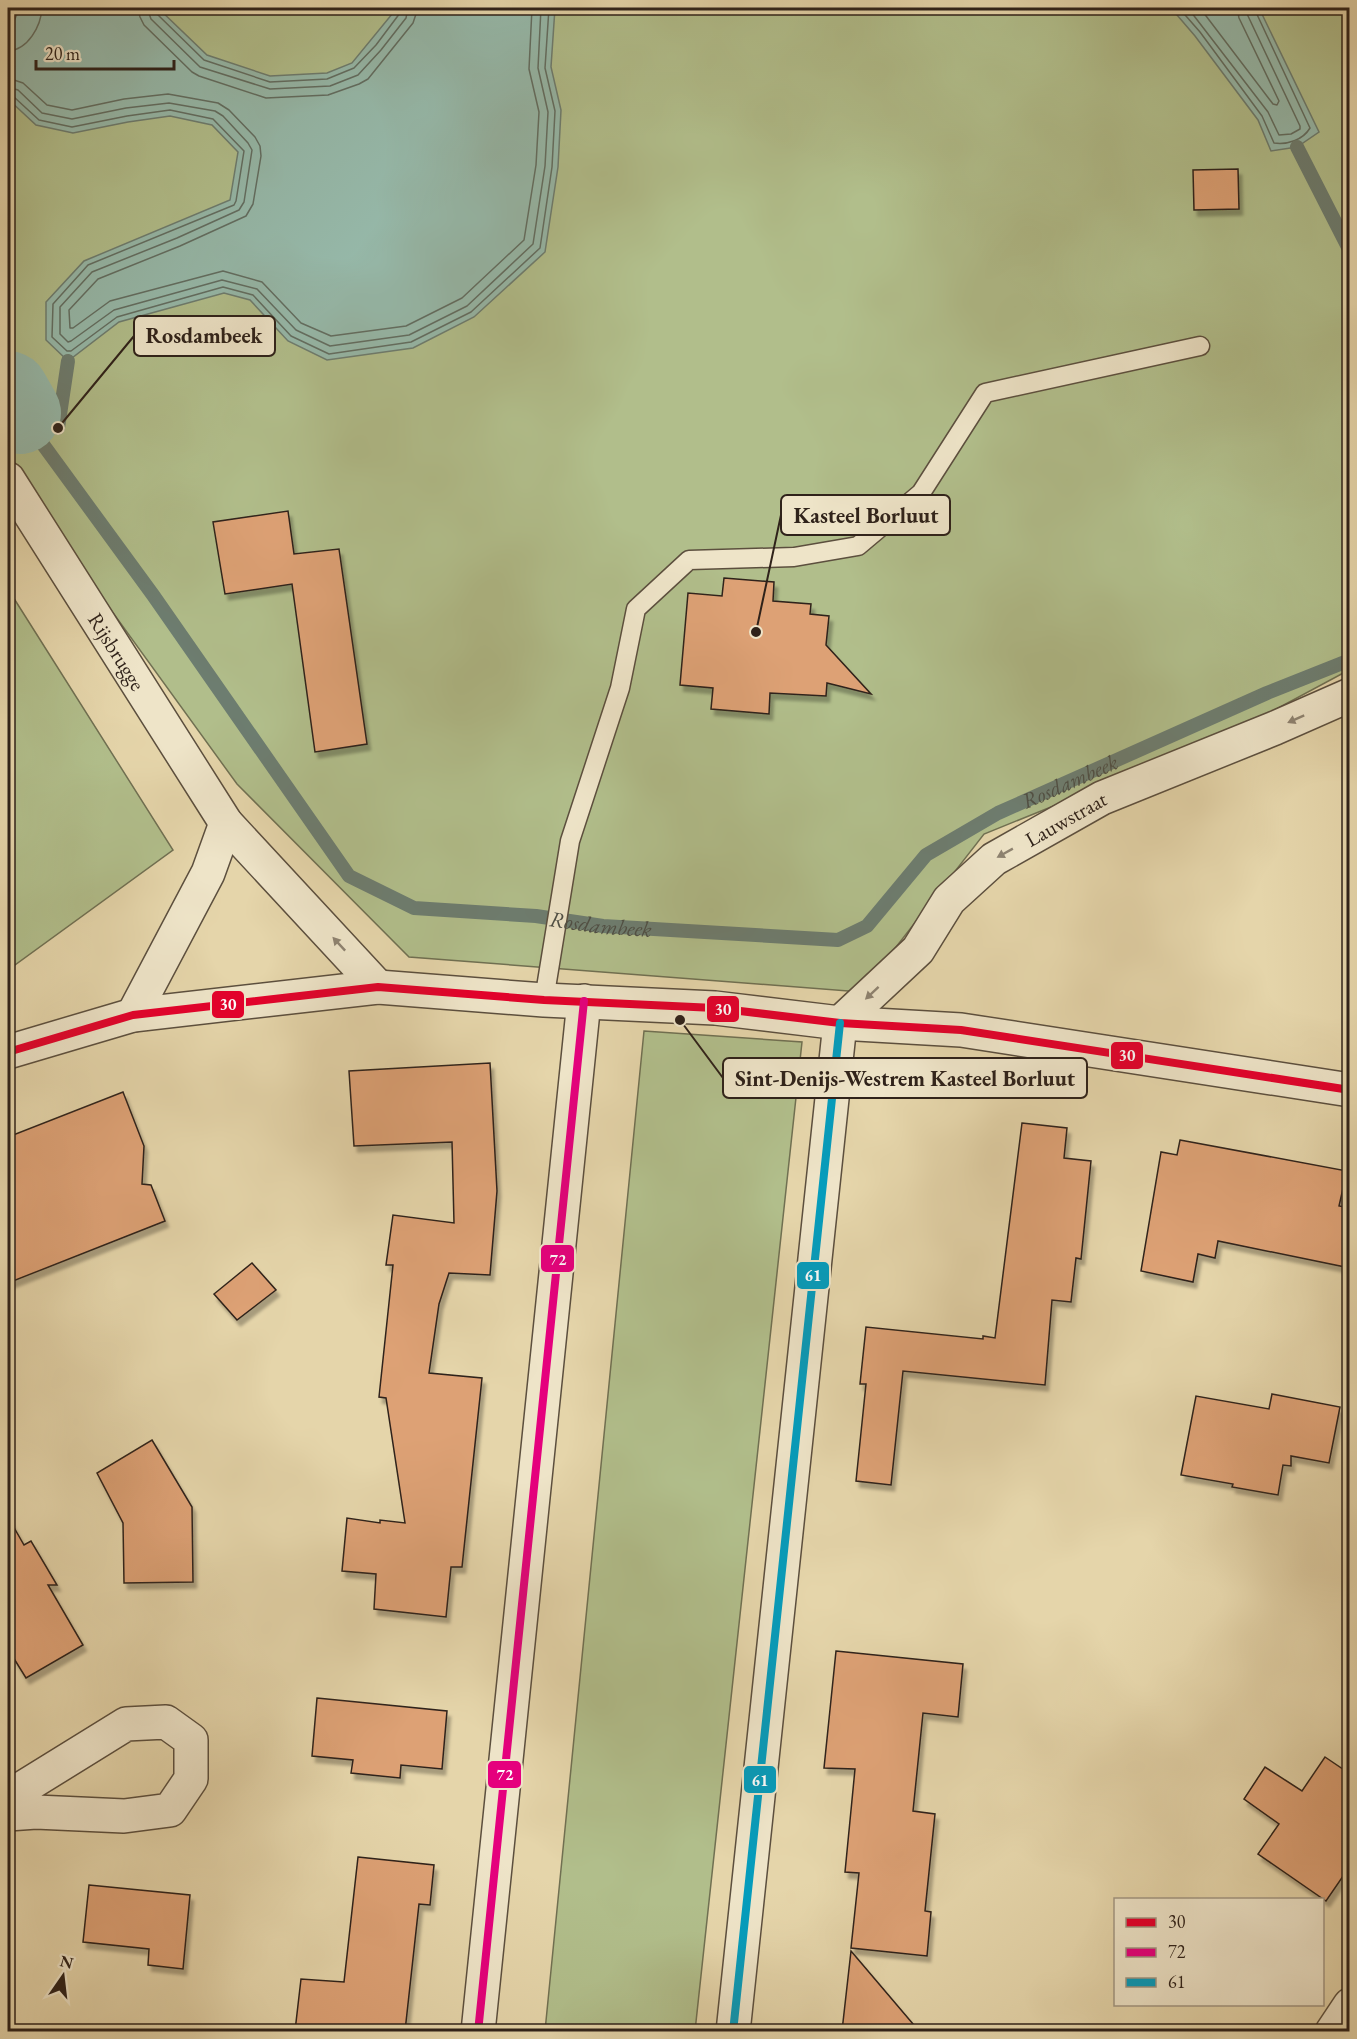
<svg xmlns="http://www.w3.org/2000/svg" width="1357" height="2039" font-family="'EB Garamond',serif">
<defs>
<filter id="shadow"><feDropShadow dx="3.5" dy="6" stdDeviation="1.5" flood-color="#0004"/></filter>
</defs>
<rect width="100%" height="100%" fill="#e5d5aa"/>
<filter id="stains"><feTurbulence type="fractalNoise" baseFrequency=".00333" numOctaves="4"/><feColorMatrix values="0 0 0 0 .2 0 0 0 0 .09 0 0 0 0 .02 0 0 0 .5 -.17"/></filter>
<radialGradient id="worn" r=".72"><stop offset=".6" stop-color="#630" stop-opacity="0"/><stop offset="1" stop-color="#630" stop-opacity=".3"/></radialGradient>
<!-- green -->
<g fill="#b1be8b" stroke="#707052" stroke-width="1.5">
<polygon points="8,8 1349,8 1349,670 1222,738 984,834 861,992 409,957 237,784 32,501 8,456"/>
<polygon points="8,589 173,850 8,970"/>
<polygon points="644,1031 802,1042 695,2031 545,2031"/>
</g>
<!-- water -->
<g fill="#96b9aa" stroke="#6d7d70" stroke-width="1.5">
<polygon points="20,8 158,8 207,55 270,76 327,73 352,63 397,8 555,8 551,67 561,110 558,167 545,252 474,317 413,348 327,360 288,341 250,300 224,293 119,322 68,361 46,340 46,302 84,261 230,200 238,152 212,125 170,116 128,122 73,133 36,125 8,99 8,34"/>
<polygon points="1171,8 1259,8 1319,132 1297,147 1271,151 1258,120 1195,36"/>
</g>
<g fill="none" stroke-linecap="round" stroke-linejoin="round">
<!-- shore -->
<g stroke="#626e62" stroke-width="1.5">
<polyline points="138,8 140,17 144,25 192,72 199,76 266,98 328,95 359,84 368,79 413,23 418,8"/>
<polyline points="147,8 151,19 200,67 270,89 330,86 358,75 381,50 406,18 408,8"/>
<polyline points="155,8 157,14 204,60 270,82 327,79 354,68 376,45 400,13 401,8"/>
<path d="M1179,8L1200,32L1262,116L1274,143C1287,145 1303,140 1310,128L1254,8"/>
<polyline points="1188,8 1268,112 1279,135 1291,134 1300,129 1300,126 1248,16 1246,8"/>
<polyline points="1200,8 1273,104 1277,105 1279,101 1239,18 1237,8"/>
<path d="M8,51C28,50 41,26 42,8"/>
<polyline points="8,78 23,83 47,105 72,110 124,99 168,94 218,103 229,110 255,137 260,146 261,156 253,204 246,216 180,246 98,279 69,310 70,328 73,328 110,301 223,271 262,282 301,323 331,336 406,326 462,298 524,240 536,165 539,112 529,69 532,8"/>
<polyline points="8,87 18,90 42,113 72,119 126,108 169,103 215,111 223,116 248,143 252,150 244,202 239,210 177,238 92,272 60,307 60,334 68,342 71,341 114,310 222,280 257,289 296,330 330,346 409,335 467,306 533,244 545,166 548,112 538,68 541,8"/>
<polyline points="8,95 14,97 39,120 72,127 127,116 170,110 213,119 244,151 236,201 234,205 88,265 53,304 52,337 67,351 71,351 117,317 223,287 253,295 291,336 329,354 411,342 471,312 540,248 552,167 555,111 545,68 549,8"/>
</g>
<!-- stream -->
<g stroke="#6d7d70" stroke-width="14">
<polyline points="1297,147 1350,251"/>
<path id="s1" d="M20,413L153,595L349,876L414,908L536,916L603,926L838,940L867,926L926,855L998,813L1267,693L1350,660"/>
<polyline points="20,413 58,428 68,361"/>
</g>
<!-- river -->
<polyline stroke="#96b9aa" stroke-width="82" points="8,392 20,413"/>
</g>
<!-- building -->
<g fill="#dda175" stroke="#2f221a" stroke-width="1.5" filter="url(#shadow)">
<polygon points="1238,169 1239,209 1194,210 1193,170"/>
<polygon points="288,511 294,554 339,549 367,744 315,752 292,584 225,594 213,522"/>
<polygon points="724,578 774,582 773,601 811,604 810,614 829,616 826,645 871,694 827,683 826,696 770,693 769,714 711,709 713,688 680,685 688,593 722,596"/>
<polygon points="490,1063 497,1191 490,1275 449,1273 439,1304 429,1373 482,1378 462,1567 451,1567 446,1617 374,1609 376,1574 342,1571 347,1518 380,1523 380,1520 405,1523 386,1398 379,1397 393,1265 386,1265 393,1215 454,1223 452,1142 354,1146 349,1071"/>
<polygon points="123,1092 144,1146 142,1184 151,1185 165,1221 8,1283 8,1137"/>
<polygon points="1022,1123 1067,1128 1064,1158 1091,1161 1081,1259 1076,1258 1071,1302 1052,1300 1045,1385 903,1371 891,1485 856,1481 866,1384 860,1384 866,1327 983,1339 983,1336 995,1338"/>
<polygon points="1180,1140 1347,1171 1339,1206 1350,1208 1350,1268 1218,1241 1215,1258 1198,1254 1193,1282 1141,1271 1161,1152 1177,1155"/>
<polygon points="252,1263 276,1290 237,1320 214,1294"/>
<polygon points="1272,1394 1340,1407 1329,1463 1291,1456 1291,1466 1283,1465 1278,1495 1232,1487 1233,1484 1181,1475 1196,1396 1269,1409"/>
<polygon points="152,1440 192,1507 193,1582 124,1583 123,1523 97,1473"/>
<polygon points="8,1517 24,1545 31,1541 57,1585 48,1585 83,1645 26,1678 8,1649"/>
<polygon points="836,1651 963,1664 958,1717 923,1713 913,1811 935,1814 925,1911 931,1912 927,1956 851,1948 859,1873 845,1872 855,1769 824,1768"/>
<polygon points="317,1698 447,1711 442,1769 401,1765 400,1778 351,1773 353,1760 312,1756"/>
<polygon points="1325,1757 1350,1774 1350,1866 1326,1901 1258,1854 1279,1824 1244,1799 1265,1767 1302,1791"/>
<polygon points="358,1857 434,1865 430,1905 419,1904 405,2031 295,2031 301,1979 344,1982"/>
<polygon points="89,1885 190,1895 183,1969 148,1965 149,1949 83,1942"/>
<polygon points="851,1951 919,2031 842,2031"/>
</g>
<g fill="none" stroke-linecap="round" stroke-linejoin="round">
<defs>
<polyline id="service" points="544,1000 570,841 620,688 636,609 689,560 794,557 858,546 921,493 985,393 1200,346"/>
<g id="minor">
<path id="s2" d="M8,479L226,823L378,987"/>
<polyline points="133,1015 208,873 226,823"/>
<path id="s3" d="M840,1023L918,950L949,900L994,859L1102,798L1275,728L1350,695"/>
<polyline points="8,1052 133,1015 378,987 544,1000 715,1008 840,1023 961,1030 1350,1090"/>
<polyline points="8,1797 126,1724 166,1722 191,1740 191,1779 170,1810 124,1816 36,1812 8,1814"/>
<polyline points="478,2032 584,1001"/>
<polyline points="733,2032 840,1023"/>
<polyline points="1332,2032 1350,2005"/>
</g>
</defs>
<!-- service casing -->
<use href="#service" stroke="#5c4f3e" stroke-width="21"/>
<!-- minor casing -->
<use href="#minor" stroke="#5c4f3e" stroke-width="36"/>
<!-- service -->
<use href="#service" stroke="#eee4c8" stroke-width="18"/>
<!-- minor -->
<use href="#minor" stroke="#eee4c8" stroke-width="33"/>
<defs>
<polyline id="bus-1" points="8,1052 133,1015 378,987 544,1000 715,1008 840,1023 961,1030 1350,1090"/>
<polyline id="bus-2" points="478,2032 584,1001"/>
<polyline id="bus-3" points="733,2032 840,1023"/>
</defs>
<!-- bus-1 casing -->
<use href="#bus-1" stroke="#eee4c8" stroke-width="12"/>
<!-- bus-2 casing -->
<use href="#bus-2" stroke="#eee4c8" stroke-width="12"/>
<!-- bus-3 casing -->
<use href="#bus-3" stroke="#eee4c8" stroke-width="12"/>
<!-- bus-1 -->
<use href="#bus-1" stroke="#e4002b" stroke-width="8"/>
<!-- bus-2 -->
<use href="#bus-2" stroke="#e5007d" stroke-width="8"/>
<!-- bus-3 -->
<use href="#bus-3" stroke="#059cbc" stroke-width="8"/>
</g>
<!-- one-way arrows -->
<defs><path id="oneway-solid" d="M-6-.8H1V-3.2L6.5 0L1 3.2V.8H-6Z" transform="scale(1.5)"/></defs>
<g fill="#8e8371">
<use href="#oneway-solid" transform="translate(1296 719) rotate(156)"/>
<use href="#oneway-solid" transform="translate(1005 853) rotate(151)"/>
<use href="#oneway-solid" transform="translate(339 944) rotate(-133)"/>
<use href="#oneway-solid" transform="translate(872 993) rotate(137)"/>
</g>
<g text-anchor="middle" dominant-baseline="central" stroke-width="6" stroke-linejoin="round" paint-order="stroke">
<!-- street labels -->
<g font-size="21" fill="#2f221a" stroke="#eee4c8">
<text stroke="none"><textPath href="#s2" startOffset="204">Rijsbrugge</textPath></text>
<text stroke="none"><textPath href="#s3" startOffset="309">Lauwstraat</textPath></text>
</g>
<!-- water labels -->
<g font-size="22" font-style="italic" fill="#4e4f45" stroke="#eee4c8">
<text stroke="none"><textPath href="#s1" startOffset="1352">Rosdambeek</textPath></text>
<text stroke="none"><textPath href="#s1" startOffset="828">Rosdambeek</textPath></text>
</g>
</g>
<!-- callouts -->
<path fill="none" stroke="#2f221a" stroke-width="2" d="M58 428L134 336M756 632L781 515M680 1020L723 1078"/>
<g fill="#2f221a" stroke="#eee4c8" stroke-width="2">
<circle cx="58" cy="428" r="6"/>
<circle cx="756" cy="632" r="6"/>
<circle cx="680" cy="1020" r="6"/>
</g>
<g fill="#eee4c8" stroke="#2f221a" stroke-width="2">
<rect x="134" y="316" width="141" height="40" rx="6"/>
<rect x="781" y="495" width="169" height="40" rx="6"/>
<rect x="723" y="1058" width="364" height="40" rx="6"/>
</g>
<g font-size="22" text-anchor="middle" font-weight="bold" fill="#2f221a">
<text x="204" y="343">Rosdambeek</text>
<text x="866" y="523">Kasteel Borluut</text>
<text x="905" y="1086">Sint-Denijs-Westrem Kasteel Borluut</text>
</g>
<g stroke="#eee4c8" stroke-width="2">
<rect x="211" y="990" width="34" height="29" rx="6" fill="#e4002b"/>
<rect x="706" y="995" width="34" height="28" rx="6" fill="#e4002b"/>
<rect x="1110" y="1041" width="34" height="29" rx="6" fill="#e4002b"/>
<rect x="540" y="1244" width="35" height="29" rx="6" fill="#e5007d"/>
<rect x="796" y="1261" width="34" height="29" rx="6" fill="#059cbc"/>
<rect x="487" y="1760" width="35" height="29" rx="6" fill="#e5007d"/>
<rect x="743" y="1765" width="34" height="29" rx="6" fill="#059cbc"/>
</g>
<g font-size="16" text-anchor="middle" font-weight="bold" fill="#fff">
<text x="228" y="1010">30</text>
<text x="723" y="1015">30</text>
<text x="1127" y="1061">30</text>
<text x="558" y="1265">72</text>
<text x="813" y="1281">61</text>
<text x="505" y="1780">72</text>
<text x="760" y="1786">61</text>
</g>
<!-- margin -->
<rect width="1357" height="2039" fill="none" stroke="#e5d5aa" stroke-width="30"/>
<rect x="9" y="9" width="1339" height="2021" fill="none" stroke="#2f221a" stroke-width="3"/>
<rect x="15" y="15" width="1327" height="2009" fill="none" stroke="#2f221a" stroke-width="1.5"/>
<!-- legend -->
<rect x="1114" y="1898" width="210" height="108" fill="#eee4c8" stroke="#a29682" stroke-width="1.5"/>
<rect x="1126" y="1918" width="30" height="9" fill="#e4002b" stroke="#a29682" stroke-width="1.5"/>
<text x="1168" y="1928" font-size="18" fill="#2f221a">30</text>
<rect x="1126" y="1948" width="30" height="9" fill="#e5007d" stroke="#a29682" stroke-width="1.5"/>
<text x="1168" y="1958" font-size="18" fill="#2f221a">72</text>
<rect x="1126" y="1978" width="30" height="9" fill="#059cbc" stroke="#a29682" stroke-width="1.5"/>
<text x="1168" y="1988" font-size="18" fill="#2f221a">61</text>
<!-- north arrow -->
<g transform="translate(63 1976) rotate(14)" stroke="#eee4c8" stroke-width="4.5" paint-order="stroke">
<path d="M0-4.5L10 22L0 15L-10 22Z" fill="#2f221a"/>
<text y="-9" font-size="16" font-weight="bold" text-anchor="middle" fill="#2f221a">N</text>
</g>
<!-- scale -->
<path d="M36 60v9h138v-9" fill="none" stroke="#2f221a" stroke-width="3"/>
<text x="45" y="60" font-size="18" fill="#2f221a" stroke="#eee4c8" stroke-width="4.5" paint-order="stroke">20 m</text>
<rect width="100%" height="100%" filter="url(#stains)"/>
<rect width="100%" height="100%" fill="url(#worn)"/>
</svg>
